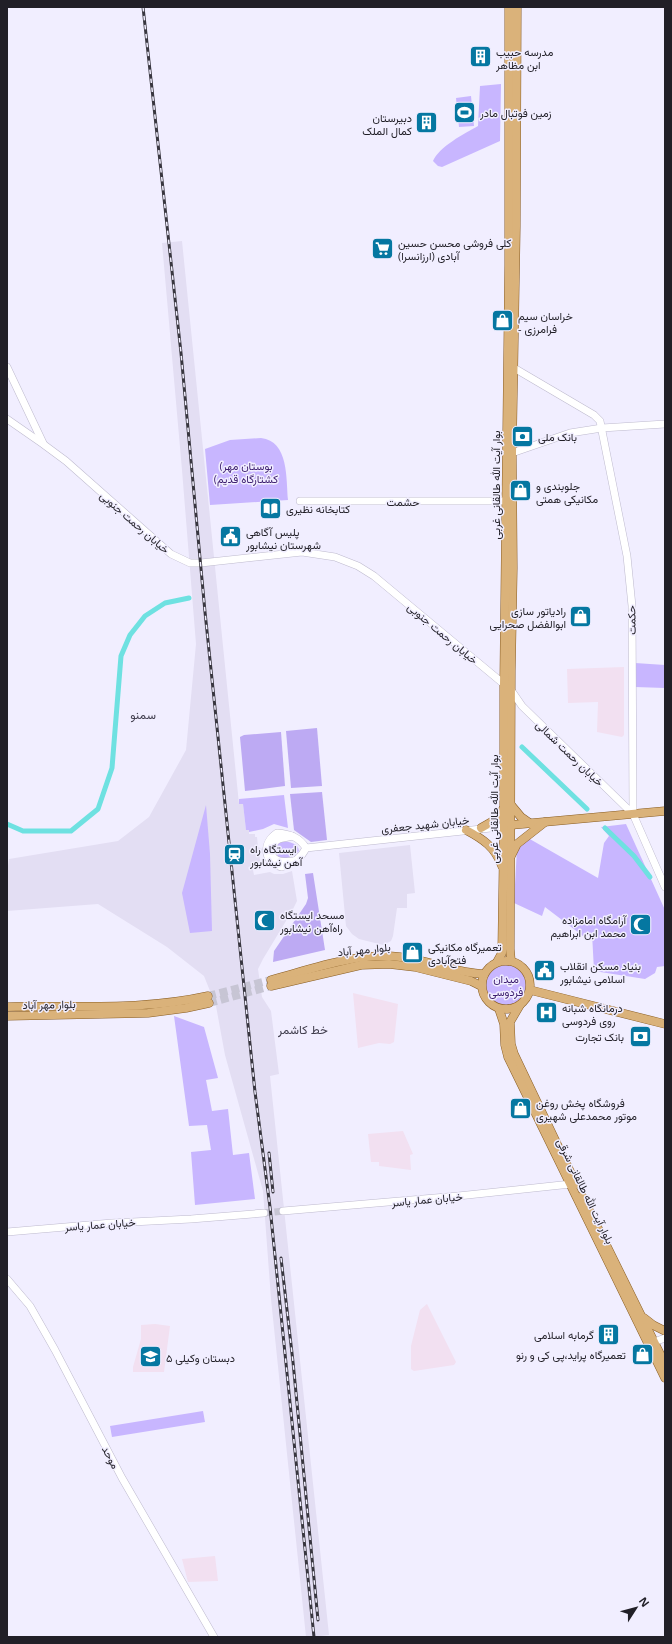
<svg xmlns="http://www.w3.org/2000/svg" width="672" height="1644" font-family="'Open Sans',Vazirmatn,sans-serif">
<rect width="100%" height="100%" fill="#f1eeff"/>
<!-- built -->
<g fill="#e3def3">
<polygon points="182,241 239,804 243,804 246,830 249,830 249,834 255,834 255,837 257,837 258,847 262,849 262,853 259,854 261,866 256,867 256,870 253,870 254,875 270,872 274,874 283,874 292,871 297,901 292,911 263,959 258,969 262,997 271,1011 279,1074 270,1076 329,1635 312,1637 306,1637 271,1299 263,1191 225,1055 216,1006 204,976 167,947 98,904 7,911 7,872 9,859 118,841 149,817 186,750 196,644 182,470 162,243"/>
<polygon points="410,845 415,893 407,894 407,908 397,908 393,936 391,941 383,945 359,939 352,934 346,926 339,853"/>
</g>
<!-- education -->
<g fill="#f2e0f1">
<polygon points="624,667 624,735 622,737 597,732 598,702 568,703 567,669"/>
<polygon points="353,993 398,1004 394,1042 390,1044 379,1043 358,1048"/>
<polygon points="403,1131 413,1154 410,1155 411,1170 379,1166 379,1162 371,1162 368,1134"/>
<polygon points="427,1304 456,1362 454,1365 414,1371 411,1369 411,1346 420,1310"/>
<polygon points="155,1324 170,1326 164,1372 133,1372 133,1367 141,1339 141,1325"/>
<polygon points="215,1556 218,1581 188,1582 182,1559"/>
</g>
<!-- green -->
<g fill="#c8b6ff">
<path d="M501,84L500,141L442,167L438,166L433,161C439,147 465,133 478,126L480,86Z"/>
<polygon points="471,96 474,126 459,127 456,98"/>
<path d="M261,438C289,441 286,479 288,500L210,505L205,449L230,440Z"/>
<polygon points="635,663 665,665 665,688 635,687"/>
<polygon points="284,795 288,828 274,824 263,829 249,832 249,830 246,830 243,804 239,804 239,799"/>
<polygon points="206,805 210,854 212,931 190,933 182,893"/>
<polygon points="626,824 665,910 665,966 657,967 655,973 645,979 594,971 592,933 583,936 545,907 542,916 514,903 517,848 528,838 598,878 604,843 609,836 601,827"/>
<path d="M282,841C290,842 298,843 299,851C290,862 275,863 275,846Z"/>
<circle cx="506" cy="985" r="20"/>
<polygon points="174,1016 204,1027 218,1078 206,1080 212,1111 228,1109 233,1155 249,1153 255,1199 195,1205 191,1152 211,1150 207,1125 189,1126"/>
<polygon points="203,1411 205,1422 112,1437 110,1426"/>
</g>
<!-- forest -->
<g fill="#bdaaf3">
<polygon points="317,728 322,786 291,788 286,731"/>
<polygon points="281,732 285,786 245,791 240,737 244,735"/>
<polygon points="322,792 327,840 311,842 294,830 290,794"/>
<polygon points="313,873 325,950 273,962 274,951 306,904 308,898 305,874"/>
</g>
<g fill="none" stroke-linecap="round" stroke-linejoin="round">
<!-- canal -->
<g stroke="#6ee1e1" stroke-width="5">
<polyline points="522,747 587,809"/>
<polyline points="7,824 23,831 71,831 98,809 112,768 121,656 130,635 145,616 165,603 189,598"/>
<polyline points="605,828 634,856 650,877"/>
</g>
<!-- secondary-tunnel -->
<polyline stroke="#c7c5d4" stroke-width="7" stroke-dasharray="7 3.5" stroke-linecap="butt" points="264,1213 283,1211"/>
<!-- primary-tunnel -->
<g stroke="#c7c5d4" stroke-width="8" stroke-dasharray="8 4" stroke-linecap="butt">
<polyline points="208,996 271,980"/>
<polyline points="209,1003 271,986"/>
</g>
<defs>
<g id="secondary">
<polyline points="7,367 43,443"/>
<polyline points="514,368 594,415 600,421 627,556 632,606 633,814"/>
<polyline points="7,419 43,444 66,461 171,554 190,563 201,563 302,552 335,557 358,566 374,576 511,690 522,706 633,814 665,887"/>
<polyline points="509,454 570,433 602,428 665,424"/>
<polyline points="300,501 506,501"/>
<path d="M277,833C290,834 299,837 306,848C301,859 292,864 281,867C263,862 262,843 277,833Z"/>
<path d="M292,836C288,837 283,838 279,839C271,843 268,856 277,860C282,863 288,861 294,861"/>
<polyline points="306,848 509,826"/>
<polyline points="283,1211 458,1196 571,1184"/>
<polyline points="7,1232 112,1223 191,1219 264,1213"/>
<polyline points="7,1279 30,1306 55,1350 122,1478 214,1637"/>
<polyline points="654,1342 665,1338"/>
</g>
<g id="primary">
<polyline points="511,805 521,817 531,824"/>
<polyline points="511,825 665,811"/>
<polyline points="481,828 495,820 504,808"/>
<path d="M466,830C483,839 495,847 502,866"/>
<polyline points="511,856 517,844 545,822"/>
<circle cx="506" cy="985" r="24"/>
<polyline points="511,961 510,949 511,671 513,568 512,453 516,227 517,7"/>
<polyline points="497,962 502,953 504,826 504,685 509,265 509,7"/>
<path d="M271,980C312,969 357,952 400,957C429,960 455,973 484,974"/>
<polyline points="271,986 361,965 389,964 415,967 471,981 481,986"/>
<polyline points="530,990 665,1024"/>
<polyline points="520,1005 510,1022 511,1044 514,1054 576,1184"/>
<path d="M7,1007C75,1005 141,1011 208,996"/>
<polyline points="499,1009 504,1024 505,1045 508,1057 665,1378"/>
<polyline points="7,1016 148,1013 186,1008 209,1003"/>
<polyline points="582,1196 665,1364"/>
<polyline points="644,1318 653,1325 665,1331"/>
</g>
</defs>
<!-- secondary casing -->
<use href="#secondary" stroke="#bebace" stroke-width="8"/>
<!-- primary casing -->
<use href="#primary" stroke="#895d23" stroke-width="9"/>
<!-- secondary -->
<use href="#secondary" stroke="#fff" stroke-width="7"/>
<!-- primary -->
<use href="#primary" stroke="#dab27a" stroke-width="8"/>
<defs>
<g id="rail">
<polyline points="143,7 181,353 205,612 255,1092 270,1207 314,1637"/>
<polyline points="269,1153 273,1192"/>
<polyline points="281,1258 293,1362 318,1620"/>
</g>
</defs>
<!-- rail casing -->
<use href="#rail" stroke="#38363f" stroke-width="3"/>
<!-- rail -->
<use href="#rail" stroke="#f1eeff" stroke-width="1.5" stroke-dasharray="4.5" stroke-linecap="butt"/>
</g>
<!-- icons -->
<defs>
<symbol id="building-square" viewBox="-11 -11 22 22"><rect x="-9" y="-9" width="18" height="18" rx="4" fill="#0577a1" stroke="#f1eeff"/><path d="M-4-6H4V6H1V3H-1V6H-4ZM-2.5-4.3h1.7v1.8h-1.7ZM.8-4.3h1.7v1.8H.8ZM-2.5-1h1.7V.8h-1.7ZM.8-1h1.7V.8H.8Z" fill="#fff"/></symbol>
<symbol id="stadium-square" viewBox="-11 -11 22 22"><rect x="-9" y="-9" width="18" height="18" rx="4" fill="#0577a1" stroke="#f1eeff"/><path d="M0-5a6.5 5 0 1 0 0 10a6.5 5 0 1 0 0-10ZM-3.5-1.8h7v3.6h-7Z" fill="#fff"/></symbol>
<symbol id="supermarket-square" viewBox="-11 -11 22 22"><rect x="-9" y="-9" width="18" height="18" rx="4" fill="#0577a1" stroke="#f1eeff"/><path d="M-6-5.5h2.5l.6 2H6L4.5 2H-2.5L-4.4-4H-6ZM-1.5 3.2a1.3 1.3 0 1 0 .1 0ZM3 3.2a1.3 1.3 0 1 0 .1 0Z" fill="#fff"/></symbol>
<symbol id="shop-square" viewBox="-11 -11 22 22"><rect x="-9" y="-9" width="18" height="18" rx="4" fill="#0577a1" stroke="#f1eeff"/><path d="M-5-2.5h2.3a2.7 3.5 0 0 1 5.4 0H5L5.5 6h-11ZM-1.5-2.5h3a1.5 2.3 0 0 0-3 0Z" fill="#fff"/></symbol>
<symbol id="bank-square" viewBox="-11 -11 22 22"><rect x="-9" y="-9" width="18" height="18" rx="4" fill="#0577a1" stroke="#f1eeff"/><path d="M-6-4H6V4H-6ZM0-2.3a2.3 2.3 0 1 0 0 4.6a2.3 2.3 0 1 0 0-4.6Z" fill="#fff"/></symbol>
<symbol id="library-square" viewBox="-11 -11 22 22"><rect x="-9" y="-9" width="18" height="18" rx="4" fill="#0577a1" stroke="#f1eeff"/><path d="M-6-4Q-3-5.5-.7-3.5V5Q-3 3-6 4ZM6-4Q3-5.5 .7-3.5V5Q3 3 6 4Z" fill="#fff"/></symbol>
<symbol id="civic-square" viewBox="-11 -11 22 22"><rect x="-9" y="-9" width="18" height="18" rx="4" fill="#0577a1" stroke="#f1eeff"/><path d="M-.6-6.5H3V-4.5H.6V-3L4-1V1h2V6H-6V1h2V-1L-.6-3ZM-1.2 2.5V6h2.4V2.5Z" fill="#fff"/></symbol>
<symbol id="station-square" viewBox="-11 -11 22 22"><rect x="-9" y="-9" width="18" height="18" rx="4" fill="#0577a1" stroke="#f1eeff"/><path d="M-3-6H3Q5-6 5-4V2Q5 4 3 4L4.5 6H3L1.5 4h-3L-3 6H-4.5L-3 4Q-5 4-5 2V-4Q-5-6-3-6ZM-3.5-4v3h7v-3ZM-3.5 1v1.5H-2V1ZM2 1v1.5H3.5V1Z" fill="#fff"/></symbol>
<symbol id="mosque-square" viewBox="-11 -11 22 22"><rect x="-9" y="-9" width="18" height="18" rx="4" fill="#0577a1" stroke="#f1eeff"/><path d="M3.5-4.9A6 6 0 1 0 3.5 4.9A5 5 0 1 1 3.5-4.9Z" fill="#fff"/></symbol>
<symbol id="hospital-square" viewBox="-11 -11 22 22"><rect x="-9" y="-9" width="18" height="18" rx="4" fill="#0577a1" stroke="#f1eeff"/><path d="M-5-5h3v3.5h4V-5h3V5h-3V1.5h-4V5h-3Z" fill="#fff"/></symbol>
<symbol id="school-square" viewBox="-11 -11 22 22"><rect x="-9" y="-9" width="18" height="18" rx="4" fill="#0577a1" stroke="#f1eeff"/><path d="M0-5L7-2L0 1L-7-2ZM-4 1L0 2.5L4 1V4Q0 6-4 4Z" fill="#fff"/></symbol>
</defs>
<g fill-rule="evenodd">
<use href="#building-square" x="468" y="44" width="25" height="25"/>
<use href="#stadium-square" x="452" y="100" width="25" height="25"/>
<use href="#building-square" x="414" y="110" width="25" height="25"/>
<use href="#supermarket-square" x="370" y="236" width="25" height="25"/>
<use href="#shop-square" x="490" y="308" width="25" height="25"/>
<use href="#bank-square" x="510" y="424" width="25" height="25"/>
<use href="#shop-square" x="508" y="478" width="25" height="25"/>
<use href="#library-square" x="258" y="496" width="25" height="25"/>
<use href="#civic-square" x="218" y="524" width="25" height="25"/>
<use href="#shop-square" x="568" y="604" width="25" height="25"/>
<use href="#station-square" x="222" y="842" width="25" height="25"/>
<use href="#mosque-square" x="252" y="908" width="25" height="25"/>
<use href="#mosque-square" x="628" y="912" width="25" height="25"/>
<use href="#shop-square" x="400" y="940" width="25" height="25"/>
<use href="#civic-square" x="532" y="958" width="25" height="25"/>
<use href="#hospital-square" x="534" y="1000" width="25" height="25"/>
<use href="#bank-square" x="628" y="1024" width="25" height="25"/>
<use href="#shop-square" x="508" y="1096" width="25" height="25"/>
<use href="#building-square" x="596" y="1322" width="25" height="25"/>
<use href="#shop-square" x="630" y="1342" width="25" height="25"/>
<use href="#school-square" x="138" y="1344" width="25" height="25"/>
</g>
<g text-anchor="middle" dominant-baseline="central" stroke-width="3" stroke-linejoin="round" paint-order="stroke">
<!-- poi labels -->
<g font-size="11" fill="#211f27" stroke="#f1eeff" text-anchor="start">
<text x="496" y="51">مدرسه حبیب<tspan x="496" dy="13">ابن مظاهر</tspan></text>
<text x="480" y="112">زمین فوتبال مادر</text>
<text x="412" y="117" text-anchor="end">دبیرستان<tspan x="412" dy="13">کمال الملک</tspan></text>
<text x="398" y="242">کلی فروشی محسن حسین<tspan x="398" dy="13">آبادی (ارزانسرا)</tspan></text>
<text x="518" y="315">خراسان سیم<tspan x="518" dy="13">- فرامرزی</tspan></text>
<text x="538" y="436">بانک ملی</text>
<text x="536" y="485">جلوبندی و<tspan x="536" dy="13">مکانیکی همتی</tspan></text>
<text x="286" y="508">کتابخانه نظیری</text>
<text x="246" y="531">پلیس آگاهی<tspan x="246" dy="13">شهرستان نیشابور</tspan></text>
<text x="566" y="610" text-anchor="end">رادیاتور سازی<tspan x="566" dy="13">ابوالفضل صحرایی</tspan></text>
<text x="250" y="848">ایستگاه راه‌<tspan x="250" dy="13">آهن نیشابور</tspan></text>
<text x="280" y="914">مسحد ایستگاه<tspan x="280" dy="13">راه‌آهن نیشابور</tspan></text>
<text x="626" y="919" text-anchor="end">آرامگاه امامزاده<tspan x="626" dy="13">محمد ابن ابراهیم</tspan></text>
<text x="428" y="946">تعمیرگاه مکانیکی<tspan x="428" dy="13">فتح‌آبادی</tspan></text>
<text x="560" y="965">بنیاد مسکن انقلاب<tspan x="560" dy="13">اسلامی نیشابور</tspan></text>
<text x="562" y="1007">درمانگاه شبانه<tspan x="562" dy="13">روی فردوسی</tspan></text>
<text x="624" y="1036" text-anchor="end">بانک تجارت</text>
<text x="536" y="1102">فروشگاه پخش روغن<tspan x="536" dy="13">موتور محمدعلی شهیری</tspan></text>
<text x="594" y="1334" text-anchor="end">گرمابه اسلامی</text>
<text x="626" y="1354" text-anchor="end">تعمیرگاه پراید،پی کی و رنو</text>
<text x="166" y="1357">دبستان وکیلی ۵</text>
</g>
<!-- park labels -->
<g font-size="11" fill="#3c1d6f" stroke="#f1eeff">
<text x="246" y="465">(بوستان مهر<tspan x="246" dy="13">(کشتارگاه قدیم</tspan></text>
<text x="506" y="978">میدان<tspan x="506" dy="13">فردوسی</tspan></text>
</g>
<!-- street labels -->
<g font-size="11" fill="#211f27" stroke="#f1eeff">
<text transform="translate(495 485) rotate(-90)">بوار آیت الله طالقانی غربی</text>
<text x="403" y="501">حشمت</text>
<text transform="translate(135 522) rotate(41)">خیابان رحمت جنوبی</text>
<text transform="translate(631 620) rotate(-91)">حکمت</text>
<text transform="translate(443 633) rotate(40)">خیابان رحمت جنوبی</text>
<text transform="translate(570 753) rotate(44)">خیابان رحمت شمالی</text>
<text transform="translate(493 809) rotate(-90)">بوار آیت الله طالقانی غربی</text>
<text transform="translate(425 824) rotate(-6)">خیابان شهید جعفری</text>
<text transform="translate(364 949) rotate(-6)">بلوار مهر آباد</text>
<text transform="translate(49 1004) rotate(-1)">بلوار مهر آباد</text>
<text transform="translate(586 1191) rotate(64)">بلوار آیت الله طالقانی شرقی</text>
<text transform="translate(427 1199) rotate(-5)">خیابان عمار یاسر</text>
<text transform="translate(100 1224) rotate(-4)">خیابان عمار یاسر</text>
<text transform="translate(111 1457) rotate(62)">موحد</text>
</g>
<!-- neighbourhood labels -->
<g font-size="12" fill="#3f3c4c" stroke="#f1eeff">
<text x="143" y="714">سمنو</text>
<text x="303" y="1029">خط کاشمر</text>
</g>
</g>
<!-- border -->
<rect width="672" height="1644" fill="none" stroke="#211f27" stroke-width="16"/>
<!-- north arrow -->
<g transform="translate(636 1608) rotate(54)" stroke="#f1eeff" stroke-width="3" paint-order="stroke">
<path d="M0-3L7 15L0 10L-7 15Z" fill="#211f27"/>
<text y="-6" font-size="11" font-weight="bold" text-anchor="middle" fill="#211f27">N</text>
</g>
</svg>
